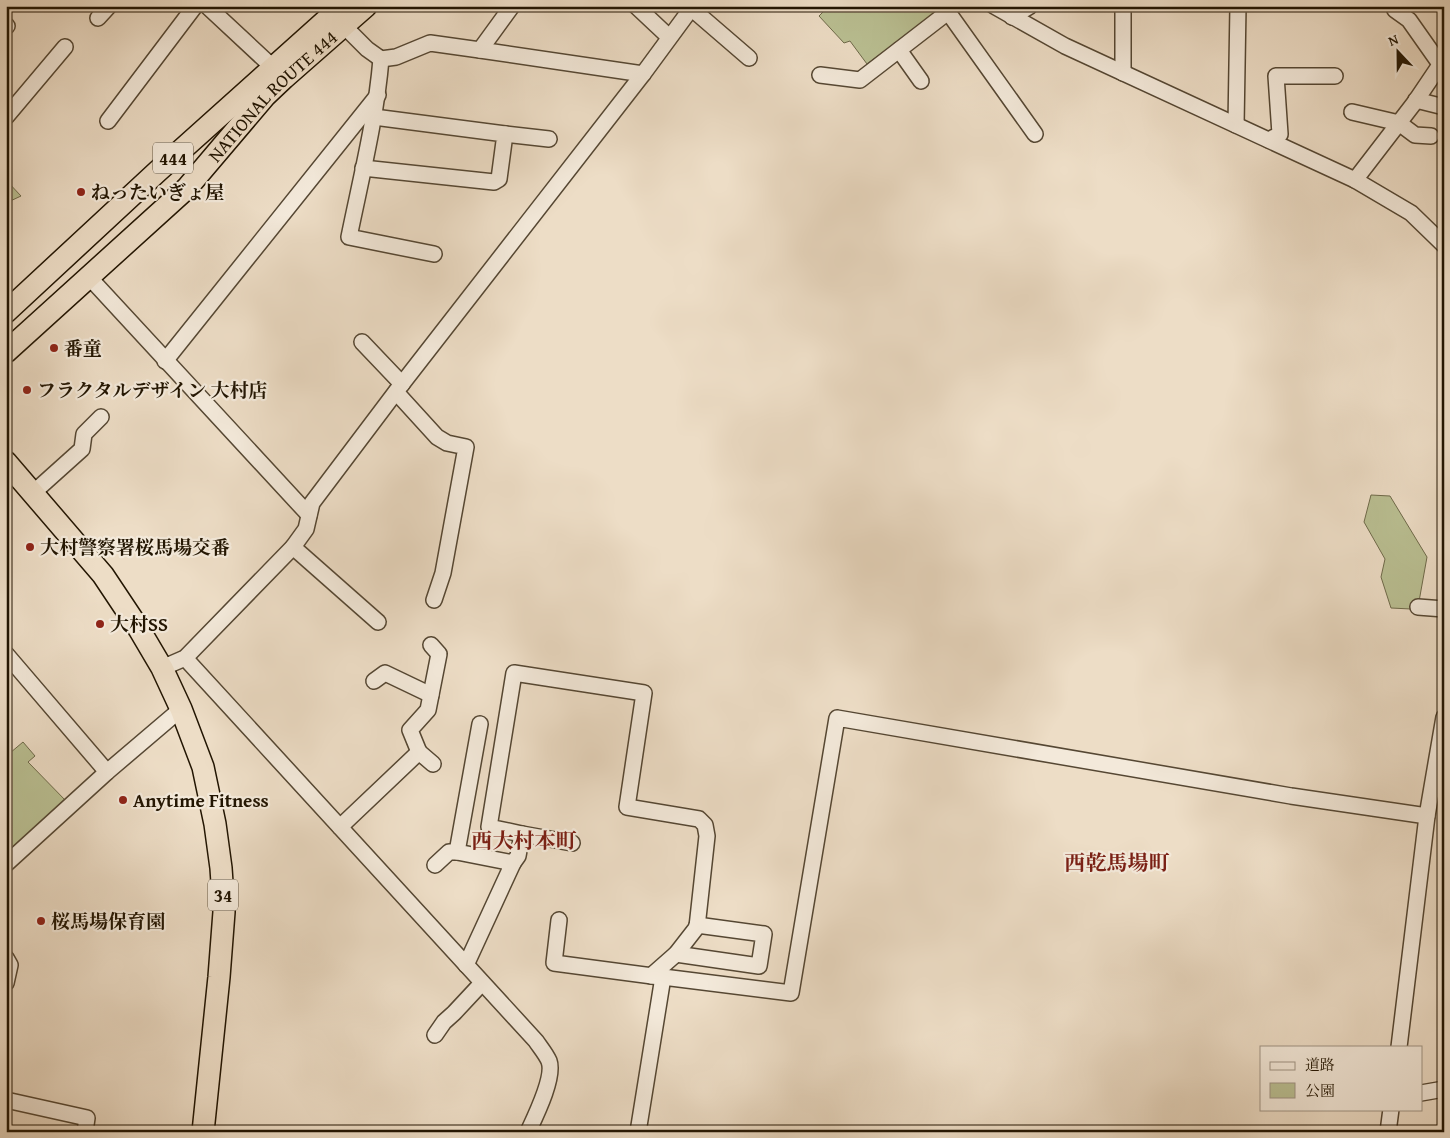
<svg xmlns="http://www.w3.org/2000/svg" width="1450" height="1138" font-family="'Gentium Book Plus','Noto Serif JP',serif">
<rect width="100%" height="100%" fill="#edddc6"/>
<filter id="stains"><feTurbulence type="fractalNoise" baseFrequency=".004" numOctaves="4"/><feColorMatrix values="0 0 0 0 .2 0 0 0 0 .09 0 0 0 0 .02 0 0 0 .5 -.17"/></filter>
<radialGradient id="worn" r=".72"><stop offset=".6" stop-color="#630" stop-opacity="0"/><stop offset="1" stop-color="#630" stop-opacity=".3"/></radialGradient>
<!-- green -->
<g fill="#bac093" stroke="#6e6a4a">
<polygon points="820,6 941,6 942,8 867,64 850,41 844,43 819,16 823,12"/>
<polygon points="6,180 21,196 6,203"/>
<polygon points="1371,495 1390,496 1427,557 1418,607 1411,609 1391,608 1381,577 1385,559 1364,522"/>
<polygon points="23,742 35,756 28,762 67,802 6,858 6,748 10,753"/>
</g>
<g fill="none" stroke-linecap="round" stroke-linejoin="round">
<defs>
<g id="minor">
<polyline points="207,6 279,73"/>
<polyline points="512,6 480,50 643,74"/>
<polyline points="636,6 669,37"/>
<polyline points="994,6 1065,46 1355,180 1411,213 1444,245"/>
<polyline points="1123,6 1123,73"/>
<polyline points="1393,6 1395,10 1409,20 1440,64"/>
<polyline points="691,8 749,58"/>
<polyline points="948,12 1035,134"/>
<polyline points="1012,17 1030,6"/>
<polyline points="98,18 109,6"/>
<polyline points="6,25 7,26"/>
<polyline points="344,26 367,49 381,59 396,57 430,43 480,50"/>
<polyline points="899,50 921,81"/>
<path d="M381,59C376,119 361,178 349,237L434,254"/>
<polyline points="820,75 860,80 948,12 945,6"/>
<polyline points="1416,100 1444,107"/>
<polyline points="1352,112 1399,123 1415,135 1431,136"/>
<polyline points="6,117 65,47"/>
<polyline points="108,121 195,6"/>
<polyline points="1236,125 1238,6"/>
<polyline points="505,134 549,139"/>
<polyline points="1269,140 1280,134 1276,76 1335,76"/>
<polyline points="363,168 494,182 499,179 505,134 374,117"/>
<polyline points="1355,180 1415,102 1444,59"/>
<polyline points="89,277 309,515"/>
<polyline points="362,342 402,384"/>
<polyline points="165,361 378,95"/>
<polyline points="396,392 437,437 447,443 466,447 443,573 434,600"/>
<polyline points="33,493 82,449 84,434 101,417"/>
<polyline points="293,547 378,622"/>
<polyline points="1418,607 1444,609"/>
<polyline points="6,654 107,772"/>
<path d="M185,658L536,1041C540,1047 546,1054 549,1061C555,1077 535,1117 528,1132"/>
<polyline points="162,668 185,658 293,547 306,529 312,503 398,389 643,74 693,6"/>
<polyline points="374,681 385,673 431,695"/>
<polyline points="419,752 410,730 428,710 439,654 431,645"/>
<polyline points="340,827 419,752 433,764"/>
<polyline points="522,834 489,827 514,673 644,693 627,807 699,819 705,825 707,836 697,927 676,954 651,976"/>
<polyline points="513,863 518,856 522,834 572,843"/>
<polyline points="6,864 107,772 181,709"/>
<polyline points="435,865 449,852 457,852"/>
<polyline points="559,920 554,963 660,977"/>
<polyline points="676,954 759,966 764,934 697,925"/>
<polyline points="6,958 10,965 6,983"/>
<polyline points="466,965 513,863 457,852 480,724"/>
<polyline points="435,1035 444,1022 454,1013 482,983"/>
<polyline points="1399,1047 1427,816 1444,717"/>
<polyline points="1421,1093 1444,1089"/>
<polyline points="6,1100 87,1118 85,1132"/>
<polyline points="638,1132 663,977 791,993 837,718 1291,796 1427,816"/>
<polyline points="1388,1132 1391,1109"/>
</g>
<g id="highway">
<polyline points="6,312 158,171 342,6"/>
<path id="s1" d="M6,352L187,188L265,96L284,78L366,6"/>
<polyline points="6,462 103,575 139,629 162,668 181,709 203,767 215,824 221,868 224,912 219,977 203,1132"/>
</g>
</defs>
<!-- minor casing -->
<use href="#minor" stroke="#554733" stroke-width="18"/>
<!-- highway casing -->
<use href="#highway" stroke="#221502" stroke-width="24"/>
<!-- minor -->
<use href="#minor" stroke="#f3e9da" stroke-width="15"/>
<!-- highway -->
<use href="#highway" stroke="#edddc6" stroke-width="21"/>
</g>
<!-- markers -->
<g fill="#8f2418" stroke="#f3e9da" stroke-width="2">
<circle cx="81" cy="192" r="5"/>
<circle cx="54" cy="348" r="5"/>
<circle cx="27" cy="390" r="5"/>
<circle cx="30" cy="547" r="5"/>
<circle cx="100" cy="624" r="5"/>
<circle cx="123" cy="800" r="5"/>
<circle cx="41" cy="921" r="5"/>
</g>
<g text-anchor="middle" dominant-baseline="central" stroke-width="4.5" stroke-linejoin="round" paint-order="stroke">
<!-- shield labels -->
<g fill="#f3e9da" stroke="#615543" stroke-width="1">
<rect x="153" y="142.5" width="40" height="31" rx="4"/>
<rect x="208" y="879.5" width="30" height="31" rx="4"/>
</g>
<g font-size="18" font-weight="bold" fill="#221502">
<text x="173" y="158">444</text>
<text x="223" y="895">34</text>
</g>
<!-- street labels -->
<g font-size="19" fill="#221502" stroke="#f3e9da">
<text stroke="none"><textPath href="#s1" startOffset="370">NATIONAL ROUTE 444</textPath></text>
</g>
<!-- poi labels -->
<g font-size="19" font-weight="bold" fill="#221502" stroke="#f3e9da" text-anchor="start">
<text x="91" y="192">ねったいぎょ屋</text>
<text x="64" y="348">番童</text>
<text x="37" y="390">フラクタルデザイン 大村店</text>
<text x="40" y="547">大村警察署桜馬場交番</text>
<text x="110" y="624">大村SS</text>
<text x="133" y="800">Anytime Fitness</text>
<text x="51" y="921">桜馬場保育園</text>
</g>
<!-- quarter labels -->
<g font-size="21" font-weight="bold" fill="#7a1f14" stroke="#f3e9da">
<text x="524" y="840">西大村本町</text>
<text x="1117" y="862">西乾馬場町</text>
</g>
</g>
<!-- margin -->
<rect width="1450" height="1138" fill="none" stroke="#edddc6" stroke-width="25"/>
<rect x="8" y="8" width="1435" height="1123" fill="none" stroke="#221502" stroke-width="2.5"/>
<rect x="12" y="12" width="1425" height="1113" fill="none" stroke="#221502"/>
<!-- legend -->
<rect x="1260" y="1046" width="162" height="65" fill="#f3e9da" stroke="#9f9484"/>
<rect x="1270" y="1062" width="25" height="8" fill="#f3e9da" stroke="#9f9484"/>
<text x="1305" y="1070" font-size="15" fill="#221502">道路</text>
<rect x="1270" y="1083" width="25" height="15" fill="#bac093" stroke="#9f9484"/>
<text x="1305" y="1096" font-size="15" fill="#221502">公園</text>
<!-- north arrow -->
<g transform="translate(1398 52) rotate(338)" stroke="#f3e9da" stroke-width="4" paint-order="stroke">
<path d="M0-4L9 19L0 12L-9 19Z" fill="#221502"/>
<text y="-8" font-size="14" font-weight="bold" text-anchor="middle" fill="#221502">N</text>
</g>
<rect width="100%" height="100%" filter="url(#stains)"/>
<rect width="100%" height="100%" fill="url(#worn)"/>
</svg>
